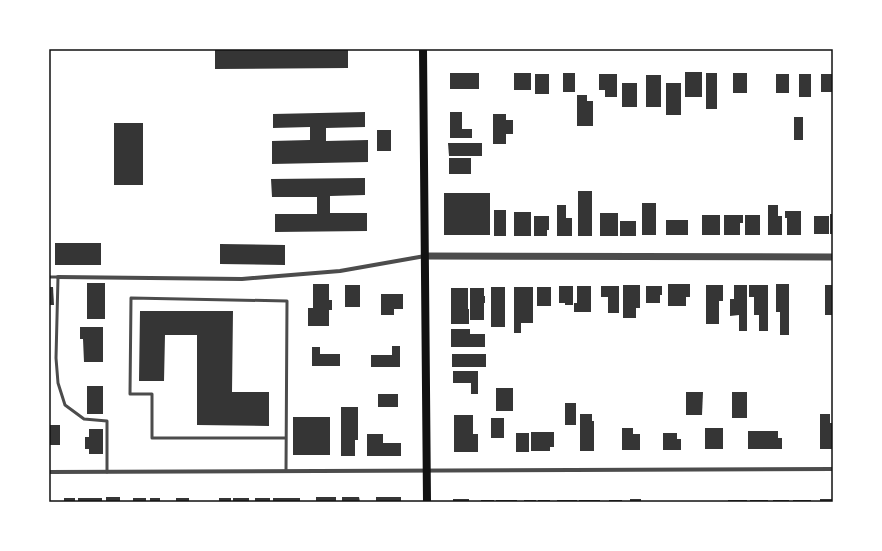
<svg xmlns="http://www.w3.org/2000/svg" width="882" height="551" font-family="Ubuntu,sans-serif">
<rect width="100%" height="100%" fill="#fff"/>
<!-- building -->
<g fill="#353535">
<polygon points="215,49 348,49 348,68 215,69"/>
<rect x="685" y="72" width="17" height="25"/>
<rect x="450" y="73" width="29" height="16"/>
<rect x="514" y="73" width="17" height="17"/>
<rect x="563" y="73" width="12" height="19"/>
<rect x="706" y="73" width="11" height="36"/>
<rect x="733" y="73" width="14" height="20"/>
<rect x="535" y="74" width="14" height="20"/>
<polygon points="599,74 617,74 617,97 605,97 605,90 599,90"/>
<rect x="776" y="74" width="13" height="19"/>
<rect x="799" y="74" width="12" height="23"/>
<rect x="821" y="74" width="11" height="18"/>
<rect x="646" y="75" width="15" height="32"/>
<rect x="622" y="83" width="15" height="24"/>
<rect x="666" y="83" width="15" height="32"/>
<polygon points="577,95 587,95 587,101 593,101 593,126 577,126"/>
<polygon points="365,112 365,127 326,128 326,141 368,140 368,162 272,164 272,141 310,140 310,127 273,128 273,114"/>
<polygon points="450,112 462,112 462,129 472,129 472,138 450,138"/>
<polygon points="493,114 506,114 506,120 513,120 513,134 506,134 506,144 493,144"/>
<rect x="794" y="117" width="9" height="23"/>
<rect x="114" y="123" width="29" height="62"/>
<rect x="377" y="130" width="14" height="21"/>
<polygon points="448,143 482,143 482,156 449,156"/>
<rect x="449" y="158" width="22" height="16"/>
<polygon points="365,178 365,195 330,196 330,213 367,213 367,231 275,232 275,214 317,214 317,197 272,197 271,179"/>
<rect x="578" y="191" width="14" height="45"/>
<rect x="444" y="193" width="46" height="42"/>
<rect x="642" y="203" width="14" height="32"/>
<polygon points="557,205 566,205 566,218 572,218 572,236 557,236"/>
<polygon points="768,205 778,205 778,216 782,216 782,235 768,235"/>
<rect x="494" y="210" width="12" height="26"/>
<polygon points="785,211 801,211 801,235 787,235 787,218 785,218"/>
<rect x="514" y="212" width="17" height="24"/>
<rect x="600" y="213" width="18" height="23"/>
<rect x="830" y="214" width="3" height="20"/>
<rect x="702" y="215" width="18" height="20"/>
<polygon points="724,215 743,215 743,223 740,223 740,235 724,235"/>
<rect x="745" y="215" width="15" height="20"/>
<polygon points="534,216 549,216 549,230 547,230 547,236 534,236"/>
<rect x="814" y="216" width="15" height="18"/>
<rect x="666" y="220" width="22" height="15"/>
<rect x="620" y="221" width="16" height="15"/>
<rect x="55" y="243" width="46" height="22"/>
<polygon points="220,244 285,245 285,265 220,264"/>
<rect x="87" y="283" width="18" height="36"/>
<polygon points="313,284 329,284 329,300 332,300 332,310 329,310 329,326 308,326 308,308 313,308"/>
<polygon points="668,284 690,284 690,297 686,297 686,306 668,306"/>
<polygon points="776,284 789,284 789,335 780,335 780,312 776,312"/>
<rect x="345" y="285" width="15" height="22"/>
<polygon points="623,285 640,285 640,308 636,308 636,318 623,318"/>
<polygon points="706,285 723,285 723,301 719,301 719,324 706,324"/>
<polygon points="734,285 747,285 747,331 739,331 739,315 730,316 730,299 734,299"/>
<polygon points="749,285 768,285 768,331 759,331 759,315 754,315 754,297 749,297"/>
<rect x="825" y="285" width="8" height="30"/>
<polygon points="559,286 573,286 573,305 565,305 565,303 559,303"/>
<polygon points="577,286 591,286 591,312 574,312 574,303 577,303"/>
<polygon points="601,286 619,286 619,313 608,313 608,297 601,297"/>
<polygon points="646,286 662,286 662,295 660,295 660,303 646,303"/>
<polygon points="49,287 53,287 54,305 49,305"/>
<rect x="491" y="287" width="14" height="40"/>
<polygon points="514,287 533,287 533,323 521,323 521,333 514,333"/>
<rect x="537" y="287" width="14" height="19"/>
<rect x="451" y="288" width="17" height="21"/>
<polygon points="470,288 484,288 484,296 485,296 485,303 484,303 484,320 470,320"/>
<polygon points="381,294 403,294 403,309 394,309 394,315 381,315"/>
<rect x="451" y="309" width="18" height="15"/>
<polygon points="140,311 233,311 232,392 269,392 269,426 197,425 197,335 165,335 164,381 139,381"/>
<polygon points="80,327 103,327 103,362 84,362 83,339 80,339"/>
<polygon points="451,329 470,329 470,334 485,334 485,347 451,347"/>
<polygon points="392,346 400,346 400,367 371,367 371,355 392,355"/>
<polygon points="312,347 320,347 320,354 340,354 340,366 312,366"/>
<rect x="452" y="354" width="34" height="13"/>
<polygon points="453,371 478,371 478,394 471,394 471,383 453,383"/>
<rect x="87" y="386" width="16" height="28"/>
<rect x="496" y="388" width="17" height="23"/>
<polygon points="686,392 703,392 702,415 686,415"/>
<rect x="732" y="392" width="15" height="26"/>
<rect x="378" y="394" width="20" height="13"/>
<rect x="565" y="403" width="11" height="22"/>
<polygon points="341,407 358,407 358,440 355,440 355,456 341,456"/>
<polygon points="580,414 592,414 592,421 594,421 594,451 580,451"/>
<polygon points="820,414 830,414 830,423 833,423 833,449 820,449"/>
<polygon points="454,415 473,415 473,434 478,434 478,452 454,452"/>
<rect x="293" y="417" width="37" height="38"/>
<rect x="491" y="418" width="13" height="20"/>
<rect x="49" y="425" width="11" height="20"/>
<polygon points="622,428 633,428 633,434 640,434 640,450 622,450"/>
<rect x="705" y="428" width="18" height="21"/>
<polygon points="89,429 103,429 103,454 89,454 89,449 85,449 85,437 89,437"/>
<polygon points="748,431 778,431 778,438 782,438 782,449 748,449"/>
<polygon points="531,432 554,432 554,447 550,447 550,451 531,451"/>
<rect x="516" y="433" width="13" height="19"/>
<polygon points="663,433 677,433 677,439 681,439 681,450 663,450"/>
<polygon points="367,434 383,434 383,443 401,443 401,456 367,456"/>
<rect x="106" y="497" width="14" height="5"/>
<rect x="316" y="497" width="20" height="5"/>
<polygon points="342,497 359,497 360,502 342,502"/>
<rect x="376" y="497" width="25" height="5"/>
<rect x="64" y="498" width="11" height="4"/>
<rect x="78" y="498" width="24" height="4"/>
<rect x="133" y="498" width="13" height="4"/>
<rect x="150" y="498" width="10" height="4"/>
<rect x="176" y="498" width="13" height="4"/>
<rect x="219" y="498" width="12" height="4"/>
<rect x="233" y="498" width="16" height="4"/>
<rect x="255" y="498" width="15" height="4"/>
<rect x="273" y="498" width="27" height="4"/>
<rect x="453" y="499" width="16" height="3"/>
<rect x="630" y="499" width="11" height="3"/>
<rect x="820" y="499" width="13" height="3"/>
<rect x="481" y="500" width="13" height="2"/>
<rect x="496" y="500" width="21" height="2"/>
<rect x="524" y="500" width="12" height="2"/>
<rect x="538" y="500" width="12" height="2"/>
<rect x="557" y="500" width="20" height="2"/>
<rect x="579" y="500" width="21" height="2"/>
<rect x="609" y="500" width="13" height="2"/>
<rect x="728" y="500" width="19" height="2"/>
<rect x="750" y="500" width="18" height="2"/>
<rect x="773" y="500" width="16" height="2"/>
<rect x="793" y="500" width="18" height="2"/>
</g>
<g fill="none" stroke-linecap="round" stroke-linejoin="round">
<!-- service -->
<g stroke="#4c4c4c" stroke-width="3">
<polyline points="49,277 58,277 56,358 58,383 65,405 84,419 107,421 107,472"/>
<polyline points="286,438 152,438 152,394 130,394 131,298 287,301 286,471"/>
</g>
<!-- minor -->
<g stroke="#4c4c4c" stroke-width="4">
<polyline points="58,277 242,279 340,271 425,256"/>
<polyline points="49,472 833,469"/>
</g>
<!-- tertiary -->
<polyline stroke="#4c4c4c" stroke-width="7" points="425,256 833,257"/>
<!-- secondary -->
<polyline stroke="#111" stroke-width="8" points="423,49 427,502"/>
</g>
<!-- border -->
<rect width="882" height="551" fill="none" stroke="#ffffff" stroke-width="100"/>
<rect x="50" y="50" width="782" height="451" fill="none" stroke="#111" stroke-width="1.5"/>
</svg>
